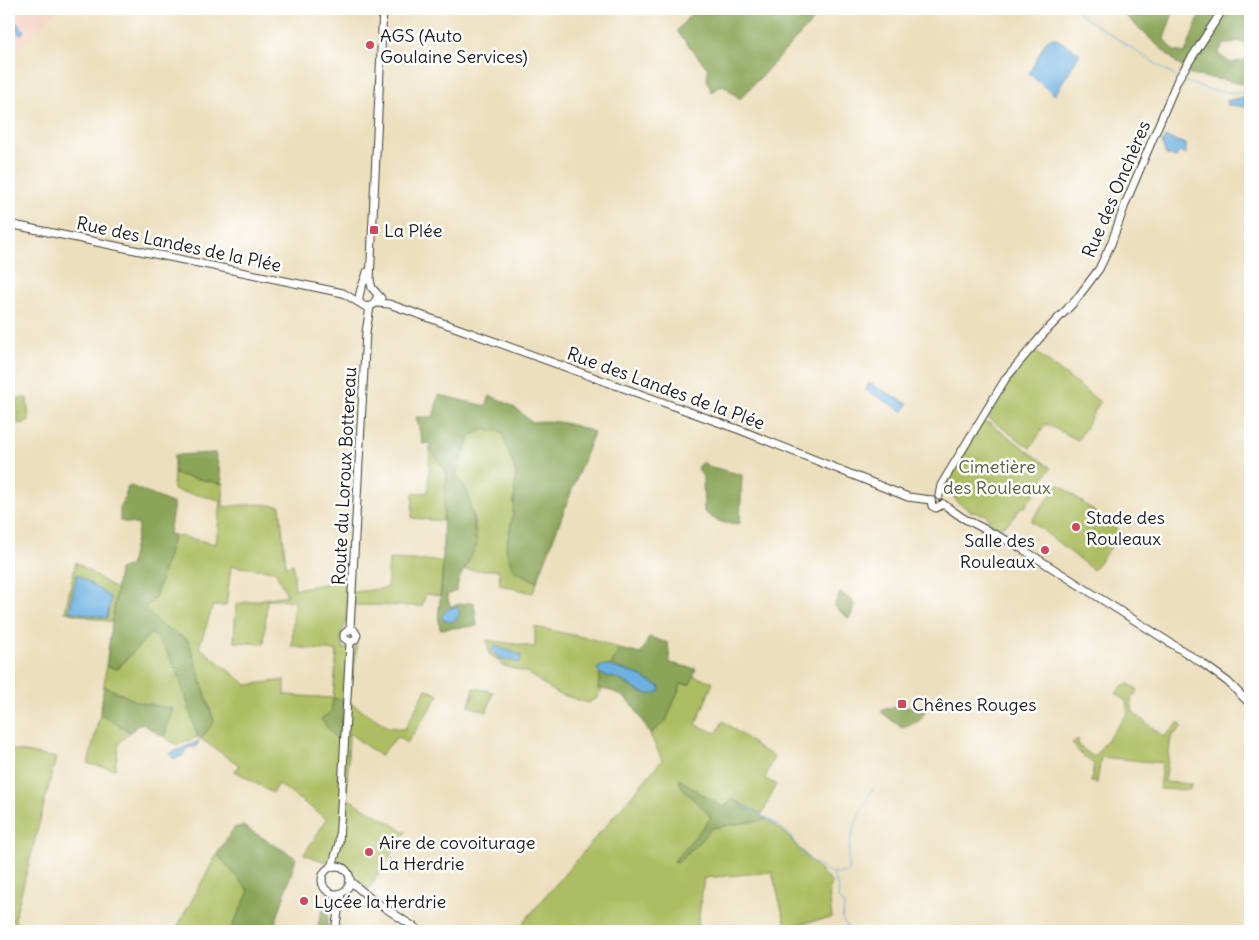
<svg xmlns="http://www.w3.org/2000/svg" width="1259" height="940" font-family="Delius,sans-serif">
<rect width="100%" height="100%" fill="#fff"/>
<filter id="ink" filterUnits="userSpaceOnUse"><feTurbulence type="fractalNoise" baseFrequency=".02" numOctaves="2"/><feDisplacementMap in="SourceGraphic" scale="10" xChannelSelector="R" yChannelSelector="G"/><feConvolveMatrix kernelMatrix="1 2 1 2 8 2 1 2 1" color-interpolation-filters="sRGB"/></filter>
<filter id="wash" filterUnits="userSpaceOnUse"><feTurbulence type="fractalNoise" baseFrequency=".0096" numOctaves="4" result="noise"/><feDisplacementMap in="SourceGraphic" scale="20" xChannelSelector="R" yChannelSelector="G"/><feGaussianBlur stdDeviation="1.12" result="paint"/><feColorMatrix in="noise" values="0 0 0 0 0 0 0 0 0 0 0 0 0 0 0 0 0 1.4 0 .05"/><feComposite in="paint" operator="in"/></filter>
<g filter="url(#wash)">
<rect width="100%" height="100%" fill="#ecdfbd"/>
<!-- built -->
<polygon fill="#f6d2c4" points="9,9 57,9 9,60"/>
<!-- green -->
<g fill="#adbe62" stroke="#646d3f" fill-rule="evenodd">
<polygon points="1033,350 1100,402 1078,440 1046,424 1030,448 986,416 1004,386"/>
<polygon points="27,398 29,422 18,424 15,399"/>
<path d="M985,422L991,424L1051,468L1033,493L1035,495L1028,501L1025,508L1022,506C1014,516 1007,532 992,525L986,515L972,512L957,502L946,485L981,425Z"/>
<polygon points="485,429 502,432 516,474 513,514 506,549 513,570 537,582 533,593 500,585 499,570 464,570 477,545 473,514 456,474 470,436"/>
<polygon points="430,448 447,473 443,521 412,518 413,493 428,492"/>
<path d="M174,474L223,484V507L257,504L280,506L286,567L293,564L295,589L347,580V593L387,588L389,559L443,561L440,596L426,594L422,606L347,605C346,610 347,617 346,622C342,634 338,637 344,649L357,647L349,702L388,727L405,729L426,689L439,695L407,743L397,737L380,756L349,733L347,798L406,832L368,890L355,881C352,864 345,862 329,860L325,862L304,854L327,819L278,784L272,793L235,771L239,765L201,739L214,721L188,640L163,627L144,608L155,598L174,535L216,544L221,500L173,490ZM231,566L275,571L287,595L236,604L234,642L264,644L267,600L294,601L292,647L337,651L333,698L285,695V680L247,685L199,647L213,606H226ZM331,712L339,742L321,719Z"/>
<polygon points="1059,484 1122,533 1093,570 1031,521"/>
<polygon points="76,562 117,590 112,622 65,612"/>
<polygon points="535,627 592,639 619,649 611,665 597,668 600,674 598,689 602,689 597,698 588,703 556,693 528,673 501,665 501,662 489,654 487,640 535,647"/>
<path d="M151,632C179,658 186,702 198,737L177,745L164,737L173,709L138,702L104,686L106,666L118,669Z"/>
<polygon points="693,676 713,682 696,725 717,733 723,721 762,750 774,756 765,779 776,784 762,814 732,799 724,808 680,785 705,809 711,818 674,861 678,863 712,828 768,819 784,832 832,883 829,892 832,918 786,926 772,872 704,878 697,931 516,931 662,760 650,734 666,721 681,684 690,684"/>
<polygon points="1129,684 1138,690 1131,699 1133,712 1164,737 1179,722 1182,727 1171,737 1165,782 1192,784 1189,790 1159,789 1162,763 1101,757 1097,783 1091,782 1094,764 1081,754 1072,743 1078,739 1079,746 1094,757 1128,713 1126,701 1116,693 1123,685"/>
<polygon points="474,688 493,692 487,712 469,706"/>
<polygon points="100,714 130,732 119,743 115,769 88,764"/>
<polygon points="9,749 56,758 15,917 15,930 9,930"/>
<polygon points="217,854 250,891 230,931 175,931"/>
</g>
<!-- forest -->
<g fill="#8aa558" stroke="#53603a">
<polygon points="695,9 824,9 740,99 723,85 711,92 707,79 708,69 677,31"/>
<polygon points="1118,9 1172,9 1174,10 1164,38 1174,51 1185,53 1200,15 1224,13 1227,9 1250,9 1250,47 1239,41 1223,45 1218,54 1231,63 1250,59 1250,86 1229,81 1190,75"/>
<path d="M439,395L486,406L490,396C508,402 518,409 531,422C554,419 572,424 594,432L537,582L513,570L506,549L513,514L516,474L502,432L485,429L470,436L456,474L468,492L477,545L459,579L456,591L447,595L450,606L474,602L477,626L440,629C436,609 442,597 442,579C444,544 442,508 447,473L430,448V443L423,444L416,417H433Z"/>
<polygon points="215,453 223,484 174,474 174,455"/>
<path d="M703,462L708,466L742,475L740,523C725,526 715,520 704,512L703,477L697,467Z"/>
<path d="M131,486L174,504L169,534L174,535L155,598L144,608L163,627L188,640L214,722L201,739L198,737C186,702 179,658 151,633L117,669L106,666L119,570L130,566L139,525L120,521V509L128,487Z"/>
<polygon points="840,593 852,600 855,607 849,619 834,606"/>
<path d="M649,637L668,643L670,663L696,669L690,684H681L666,721L650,734C635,710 630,691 598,689L600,674L617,678L642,693L660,687L636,674L611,665L619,649L641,654Z"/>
<polygon points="104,686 138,702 173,709 164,737 141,723 130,732 100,714"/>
<polygon points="333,698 344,700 339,742 321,719 331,712"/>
<polygon points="924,706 927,709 919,721 902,728 881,712 885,708"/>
<path d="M679,779L724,808L732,799L768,819L712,828L678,863L674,861L711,818C703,805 681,793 679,779Z"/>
<polygon points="243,826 296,858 273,931 230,931 249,891 217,854 234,828"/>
<polygon points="323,908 328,915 327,931 316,931"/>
</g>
<!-- water -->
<g fill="#6ab0e0" stroke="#43667e">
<polygon points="9,15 24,30 22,34 19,34 9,24"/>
<polygon points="1053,37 1080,53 1055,95 1029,74 1046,41"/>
<polygon points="1244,97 1250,97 1250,107 1227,105 1226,101"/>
<polygon points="1165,137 1186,144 1186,154 1179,152 1176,157 1166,155 1162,143"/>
<polygon points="869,383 908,404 904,412 866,390"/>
<polygon points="77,574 111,598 107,618 69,611"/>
<polygon points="456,607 460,611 459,616 452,622 443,620 442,615 448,609"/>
<polygon points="495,646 521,655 520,663 499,658 492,651"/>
<path d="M605,665L636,674L660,687L659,692C644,699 632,685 619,679C613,677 606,676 600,674L597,668Z"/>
<polygon points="199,741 196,747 189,747 182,756 174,759 169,754"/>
</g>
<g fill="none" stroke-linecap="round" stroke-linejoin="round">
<!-- stream -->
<g stroke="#6ab0e0" stroke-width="1">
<polyline points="1076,9 1084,17 1176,77"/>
<polyline points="1181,80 1209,90 1250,94"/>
<polyline points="741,804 777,824 788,833 804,856 832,874"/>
<path d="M850,931L842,919L844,906L838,898L839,889L832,874L848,872C847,837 857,818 873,788"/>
</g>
</g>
</g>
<g filter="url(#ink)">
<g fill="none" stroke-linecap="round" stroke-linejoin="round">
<defs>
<g id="secondary">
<polyline points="9,224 343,293 366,307 373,305 378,296"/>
<polyline points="381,298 372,288 370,280 383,9"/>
<path d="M359,301C358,291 365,282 367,272"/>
<polyline points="376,303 389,304 432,319 740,430 908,497 931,500"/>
<polyline points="939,496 941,485 1006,378 1044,333 1075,301 1099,269 1111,244 1126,202 1178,79 1223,9"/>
<polyline points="931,500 932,506 936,508 943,504"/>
<polyline points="943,504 963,518 1016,545 1202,663 1228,682 1250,704"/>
<polyline points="350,629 366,332 370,307"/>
<polyline points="350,642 355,640 357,635 354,630 350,629"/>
<polyline points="350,642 344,638 344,634 350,629"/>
<circle cx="336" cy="880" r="14"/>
<polyline points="332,867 339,843 350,642"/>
<polyline points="350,881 370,898 420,931"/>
<polyline points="335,931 341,893"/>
</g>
</defs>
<!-- secondary casing -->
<use href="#secondary" stroke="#3b3934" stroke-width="9"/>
<!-- secondary -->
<use href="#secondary" stroke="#fff" stroke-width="7"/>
</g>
</g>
<!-- markers -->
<g fill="#d1495b" stroke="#fff" stroke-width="2">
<circle cx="370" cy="45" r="5"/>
<rect x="369" y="225" width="10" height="10" rx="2.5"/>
<circle cx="1076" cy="527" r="5"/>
<circle cx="1045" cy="550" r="5"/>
<rect x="897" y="699" width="10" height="10" rx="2.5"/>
<circle cx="369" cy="852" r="5"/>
<circle cx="304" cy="901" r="5"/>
</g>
<g text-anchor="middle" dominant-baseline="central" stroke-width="5" stroke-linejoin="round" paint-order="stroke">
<!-- poi labels -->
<g font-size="18" fill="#1c1c1c" stroke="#fff" text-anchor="start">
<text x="380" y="35">AGS (Auto<tspan x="380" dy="21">Goulaine Services)</tspan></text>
<text x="384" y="230">La Plée</text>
<text x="1086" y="517">Stade des<tspan x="1086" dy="21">Rouleaux</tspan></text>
<text x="1035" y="540" text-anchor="end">Salle des<tspan x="1035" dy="21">Rouleaux</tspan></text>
<text x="912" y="704">Chênes Rouges</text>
<text x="379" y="842">Aire de covoiturage<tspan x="379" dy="21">La Herdrie</tspan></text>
<text x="314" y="901">Lycée la Herdrie</text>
</g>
<!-- street labels -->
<g font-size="18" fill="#1c1c1c" stroke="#fff">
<text transform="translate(1116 189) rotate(-67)">Rue des Onchères</text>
<text transform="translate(179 244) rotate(12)">Rue des Landes de la Plée</text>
<text transform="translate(666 388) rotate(20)">Rue des Landes de la Plée</text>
<text transform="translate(344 476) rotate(-87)">Route du Loroux Bottereau</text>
</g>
<!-- park labels -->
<g font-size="18" fill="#565d38" stroke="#fff">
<text x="997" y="466">Cimetière<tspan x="997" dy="21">des Rouleaux</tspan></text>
</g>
</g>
<!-- margin -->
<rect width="1259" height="940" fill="none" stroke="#fff" stroke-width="30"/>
</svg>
